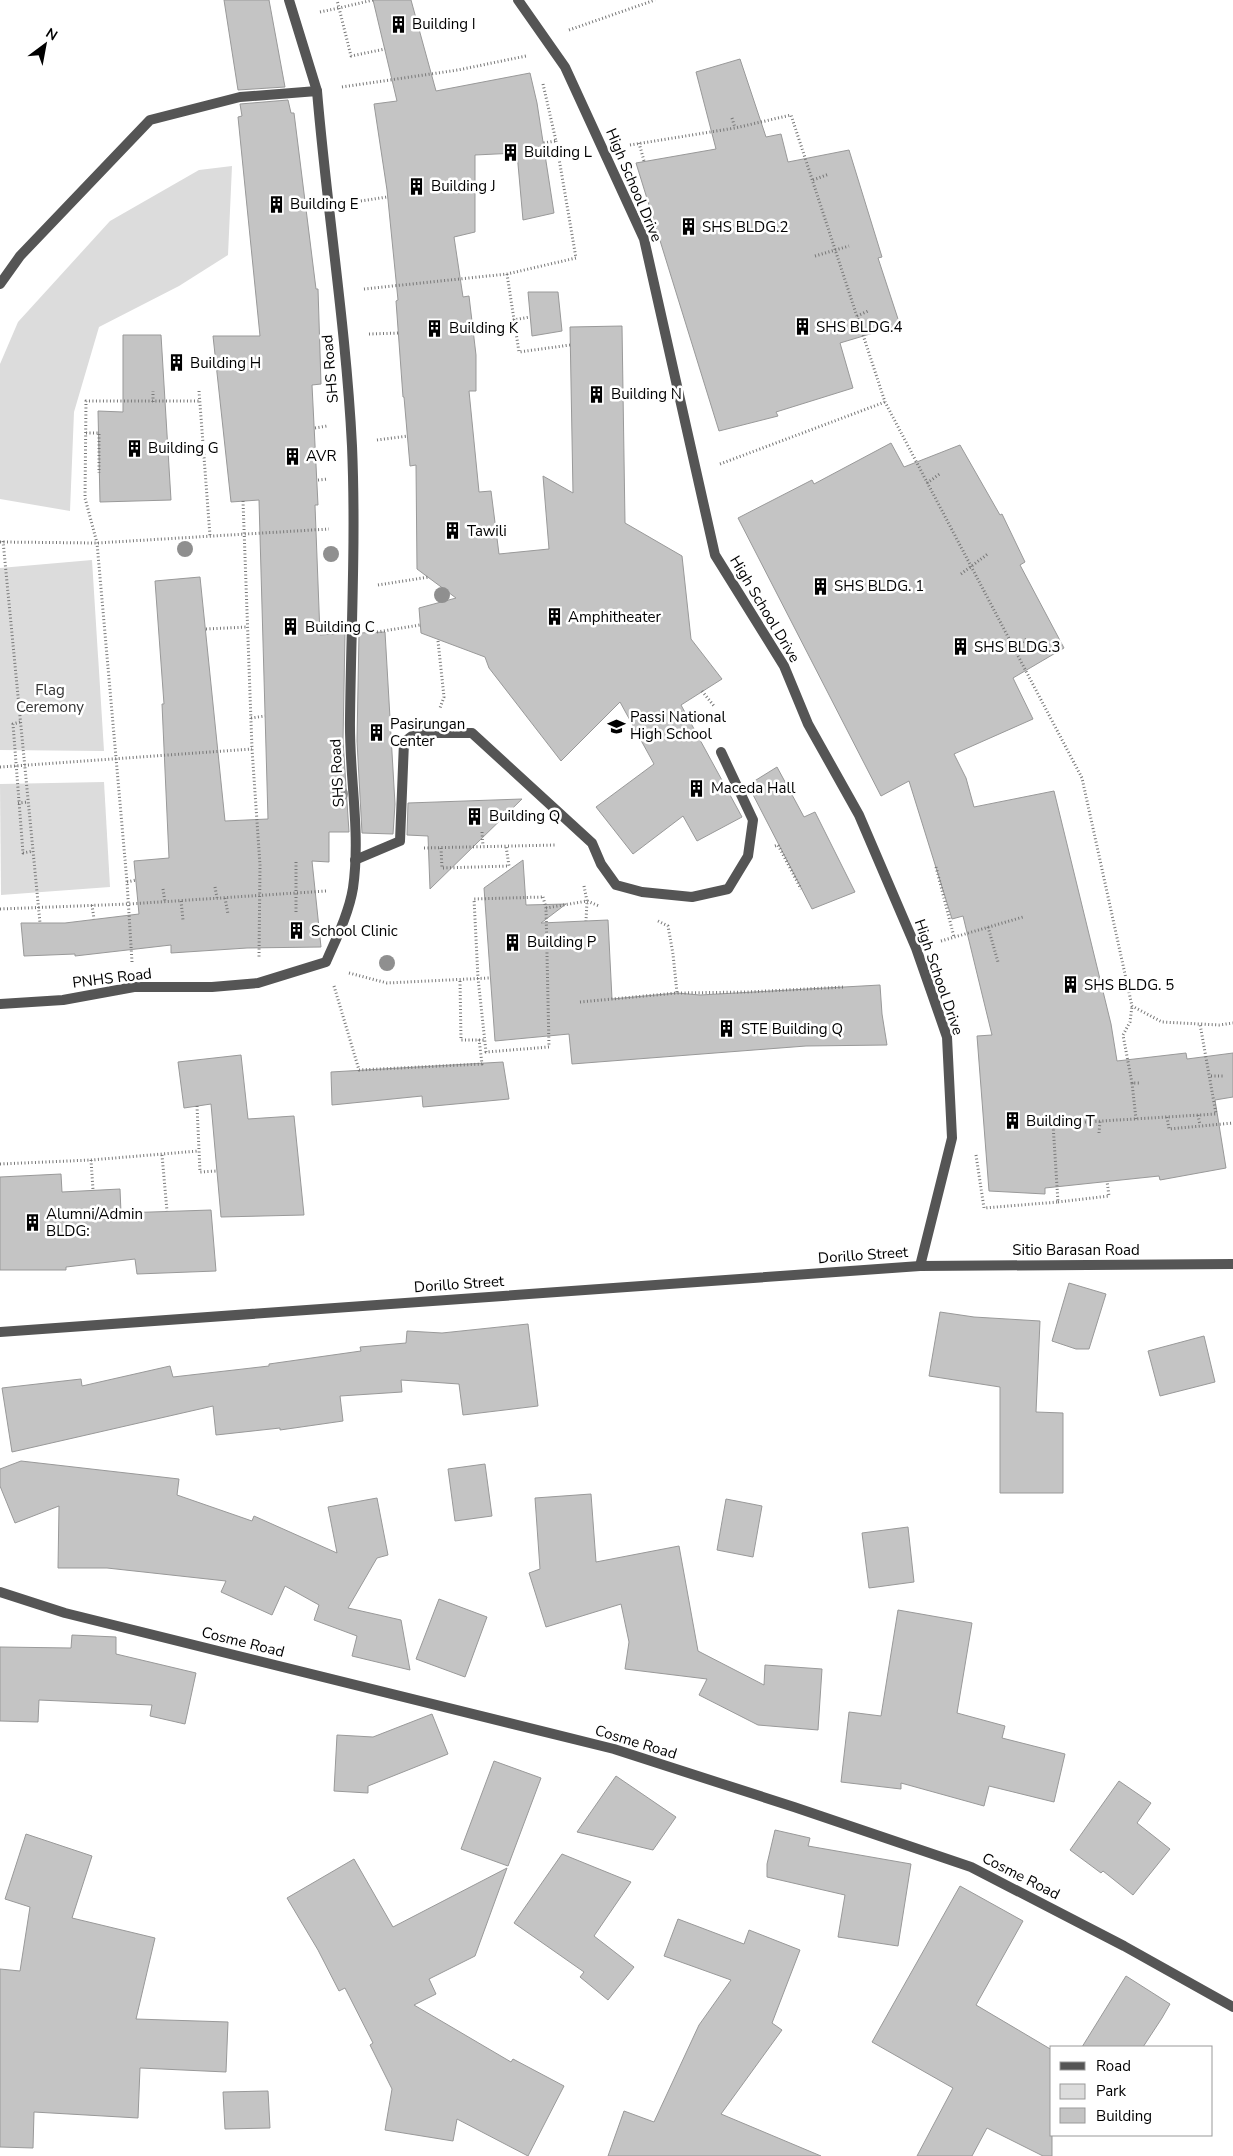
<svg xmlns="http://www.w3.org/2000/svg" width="1233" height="2156" font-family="'Nunito Sans',sans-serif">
<rect width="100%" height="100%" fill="#fff"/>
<!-- green -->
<g fill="#dcdcdc">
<polygon points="232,166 228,255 179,286 99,327 74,412 70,511 0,499 0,364 18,322 110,221 199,170"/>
<polygon points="92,560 104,751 0,750 0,568"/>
<polygon points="104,782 110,887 1,895 0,784"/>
</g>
<!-- building -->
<g fill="#c4c4c4" stroke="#999">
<polygon points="224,0 269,0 285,87 238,90"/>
<polygon points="373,0 411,0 436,91 530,73 537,103 554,213 523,220 517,153 475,155 475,232 454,237 463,297 469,296 476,355 476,391 469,391 479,492 491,491 499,554 549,549 543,476 573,493 570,327 622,326 625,523 682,556 691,639 722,679 681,705 742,817 697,841 683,816 633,854 596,807 654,764 620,702 561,761 489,668 485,657 421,633 419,608 456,598 417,569 416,465 410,466 404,397 403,397 396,301 398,300 387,190 374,104 397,101"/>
<polygon points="740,59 766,137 781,134 788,162 849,150 882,257 878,258 900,325 840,343 853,388 776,412 778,416 719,431 636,163 716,149 696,72"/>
<polygon points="288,100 291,113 294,113 316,289 318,289 321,384 312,385 318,505 315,505 320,635 345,633 343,741 349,832 329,832 329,862 312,861 321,947 247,948 171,953 171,945 75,956 75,954 24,956 21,923 65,923 139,914 134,861 169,858 162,704 164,704 155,581 200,577 225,821 268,819 259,500 231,502 213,336 260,336 238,117 242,116 240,104"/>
<polygon points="528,292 558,292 562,331 532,336"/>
<polygon points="123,335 161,335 171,500 100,502 98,411 123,412"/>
<polygon points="891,443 904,467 960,445 1000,515 1002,514 1025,562 1020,565 1064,648 1013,678 1033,719 954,754 966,778 974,807 1054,791 1111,1024 1117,1061 1186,1053 1187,1059 1233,1053 1233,1097 1215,1100 1226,1168 1160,1180 1159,1176 1045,1188 1045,1194 989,1191 977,1036 992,1035 963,916 952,919 909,781 881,796 738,518 812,480 814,484"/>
<polygon points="385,632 395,804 393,834 362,833 357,741 359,633"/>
<polygon points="777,767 804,817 815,812 855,892 812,909 748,785"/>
<polygon points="522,799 430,889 428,836 407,835 408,803"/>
<polygon points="523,860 526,905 566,904 541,923 608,920 612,999 677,993 700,995 880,985 882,1014 887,1045 806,1046 572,1064 569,1034 495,1041 484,888"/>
<polygon points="241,1055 248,1119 294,1116 304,1215 221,1217 211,1104 184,1108 178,1062"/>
<polygon points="503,1062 509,1099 423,1107 422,1096 332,1105 331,1072"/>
<polygon points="61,1174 62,1192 120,1189 121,1213 211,1210 216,1271 137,1274 135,1259 66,1267 66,1270 0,1270 0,1177"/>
<polygon points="1069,1283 1106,1294 1089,1349 1076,1349 1052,1341"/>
<polygon points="940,1312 974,1317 1040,1321 1036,1412 1063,1413 1063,1493 1000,1493 1000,1387 929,1376"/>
<polygon points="528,1324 538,1406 463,1415 459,1384 401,1380 402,1392 340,1396 343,1421 280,1430 280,1428 216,1435 213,1406 12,1452 2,1388 81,1379 82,1386 170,1366 173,1377 269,1366 269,1364 361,1351 360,1347 406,1343 407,1331 442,1333"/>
<polygon points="1204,1336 1215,1382 1160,1396 1148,1351"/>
<polygon points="21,1461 179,1479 177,1495 252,1521 254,1516 337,1553 328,1507 377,1498 388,1555 377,1558 348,1608 401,1620 410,1670 352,1656 357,1636 314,1620 319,1605 285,1586 272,1615 221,1592 226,1581 107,1568 58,1568 59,1506 15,1523 0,1486 0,1469"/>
<polygon points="485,1464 492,1516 455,1521 448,1469"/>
<polygon points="591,1494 596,1562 679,1546 698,1651 764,1685 765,1665 822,1669 818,1730 758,1725 699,1695 707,1679 625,1669 629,1642 621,1604 546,1627 529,1573 540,1569 535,1498"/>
<polygon points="726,1499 762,1506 753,1557 717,1550"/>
<polygon points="908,1527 914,1582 869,1588 862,1533"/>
<polygon points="439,1599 487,1617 465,1677 416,1659"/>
<polygon points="898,1610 972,1623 957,1713 1005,1726 1002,1738 1065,1754 1054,1802 989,1786 984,1806 901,1783 901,1789 841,1782 849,1712 881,1716"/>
<polygon points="72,1635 116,1637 116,1654 196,1673 185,1724 150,1716 152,1705 39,1700 38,1722 0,1721 0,1647 71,1648"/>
<polygon points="432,1714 448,1754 368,1786 368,1793 334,1791 337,1735 373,1737"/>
<polygon points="494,1761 541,1778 508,1866 461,1849"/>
<polygon points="616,1776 676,1817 653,1850 577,1832"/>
<polygon points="1119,1781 1151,1803 1137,1823 1170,1849 1133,1895 1103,1871 1101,1873 1070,1850"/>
<polygon points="775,1830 810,1838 808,1846 911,1864 898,1946 838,1937 845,1895 767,1877 767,1864"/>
<polygon points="26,1834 92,1856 72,1918 155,1938 136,2019 228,2022 226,2072 140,2068 138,2118 34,2112 33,2148 0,2147 0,1969 20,1971 30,1907 5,1899"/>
<polygon points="562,1854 631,1882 594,1936 634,1967 608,2000 580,1977 584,1972 514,1923"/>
<polygon points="354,1859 393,1927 507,1868 475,1956 429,1979 436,1994 414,2005 511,2062 513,2059 564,2086 528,2156 457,2119 453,2141 385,2130 392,2089 370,2045 373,2043 345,1988 339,1991 318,1950 287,1898"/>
<polygon points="960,1886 1023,1921 976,2005 1052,2050 1052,2156 1043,2156 987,2128 972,2156 917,2156 953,2088 872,2042"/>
<polygon points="678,1919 744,1944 749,1930 800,1950 772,2023 782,2030 721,2114 821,2156 608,2156 624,2111 654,2122 699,2025 731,1980 664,1956"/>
<polygon points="1126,1976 1170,2004 1162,2018 1143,2047 1082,2047"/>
<polygon points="268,2091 270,2128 225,2129 223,2092"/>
</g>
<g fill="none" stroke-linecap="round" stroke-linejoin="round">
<!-- path -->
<g stroke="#777" stroke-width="3" stroke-dasharray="1 2.5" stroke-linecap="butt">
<polyline points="373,0 339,8 351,56 385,49"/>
<polyline points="320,12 339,8 337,0"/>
<polyline points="569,30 655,0"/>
<polyline points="543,84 556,141 543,143"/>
<polyline points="342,87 458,70 526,56"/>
<polyline points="732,118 735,128"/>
<polyline points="639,143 644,161"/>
<polyline points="630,145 735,128 791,115 885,402 1082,778 1132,1006 1162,1022 1219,1025 1233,1023"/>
<polyline points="813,180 829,174"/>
<polyline points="354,202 387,197"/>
<polyline points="815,256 849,246"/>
<polyline points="507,274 519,352 570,345"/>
<polyline points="364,289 507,274 576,258 556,141"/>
<polyline points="857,316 868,311"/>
<polyline points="513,320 530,317"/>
<polyline points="369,334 399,333"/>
<polyline points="199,391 210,536"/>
<polyline points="153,402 153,391"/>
<polyline points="315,428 327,426"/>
<polyline points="86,433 99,433 99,473"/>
<polyline points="377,440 408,436"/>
<polyline points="720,464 885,402"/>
<polyline points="318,480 328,479"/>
<polyline points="927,483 941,473"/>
<polyline points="243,501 252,749 260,865 259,957"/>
<polyline points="3,541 40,923"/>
<polyline points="0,542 97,543 329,529"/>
<polyline points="961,574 989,553"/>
<polyline points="378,585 429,577"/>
<polyline points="206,629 247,627"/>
<polyline points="377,632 420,625"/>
<polyline points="438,641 444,697 440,708"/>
<polyline points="1014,648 1028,638"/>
<polyline points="702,691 714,706"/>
<polyline points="251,718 265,716"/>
<polyline points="20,722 13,724 23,853 33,851"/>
<polyline points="0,767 252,749"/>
<polyline points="18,803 28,802"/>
<polyline points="482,832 483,846"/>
<polyline points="775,846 778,845 801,889"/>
<polyline points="424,848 556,845"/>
<polyline points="441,848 442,868 509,866 506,846"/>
<polyline points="936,867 954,937"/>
<polyline points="127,882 136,880"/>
<polyline points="584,886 587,901 586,921"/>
<polyline points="215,887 217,898"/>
<polyline points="163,889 165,902"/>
<polygon points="543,897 546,908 549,1047 486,1052 478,978 474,899"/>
<polyline points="225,898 228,914"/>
<polyline points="181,901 183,920"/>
<polyline points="92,905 94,919"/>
<polyline points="546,908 587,901 599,906"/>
<polyline points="0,909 129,904 326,891"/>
<polyline points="296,912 296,861"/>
<polyline points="658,921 668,926 673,954 677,993"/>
<polyline points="988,927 998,962"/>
<polyline points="941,941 1023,917"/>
<polyline points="132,962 127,882 97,543 85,498 86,401 200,401"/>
<polyline points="349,973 387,983 489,978"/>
<polyline points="460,981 461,1040 485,1040"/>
<polyline points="334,986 359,1070 482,1064 479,1039"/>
<polyline points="580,1002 677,993 748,992 845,987"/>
<polyline points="1211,1076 1224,1076"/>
<polyline points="1132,1083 1123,1035 1130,1022 1132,1006"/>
<polyline points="197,1106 200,1172 217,1171"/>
<polyline points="1198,1115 1200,1125"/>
<polyline points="1167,1117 1169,1129 1233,1123"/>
<polyline points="1136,1119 1132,1083 1141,1083"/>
<polyline points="1099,1133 1100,1121"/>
<polyline points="162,1155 167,1211"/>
<polyline points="976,1155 984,1208 1058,1202 1053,1124 1216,1114 1200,1024"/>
<polyline points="91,1160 93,1190"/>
<polyline points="0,1164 91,1160 198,1151"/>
<polyline points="1058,1202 1109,1196 1107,1181"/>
</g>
<!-- lane -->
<g stroke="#555" stroke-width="10">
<polyline points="289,0 317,91"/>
<polyline points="518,0 565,67 644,239 715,555 784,666 808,724 859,815 916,948 947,1037 952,1138 920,1266"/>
<path d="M0,284L20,256L150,120L240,97L317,91C327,210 346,327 352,446C356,538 351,629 350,720C349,776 361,832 353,888C349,913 336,939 326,962L258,983L212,987H134L63,1000L0,1004"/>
<polyline points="355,860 400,841 404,742 416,733 472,733 592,843 601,864 616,885 642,892 692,897 728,889 748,856 753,820 721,752"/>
</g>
<!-- street -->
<g stroke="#555" stroke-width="10">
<polyline points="0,1332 920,1266 1233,1264"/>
<polyline points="0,1592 65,1613 614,1749 794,1807 971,1867 1124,1946 1233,2007"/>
</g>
</g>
<!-- trees -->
<g fill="#8f8f8f">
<circle cx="185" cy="549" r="8"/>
<circle cx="331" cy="554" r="8"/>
<circle cx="442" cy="595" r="8"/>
<circle cx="340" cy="794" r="8"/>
<circle cx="387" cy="963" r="8"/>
</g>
<!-- icons -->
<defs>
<symbol id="building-bare" viewBox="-9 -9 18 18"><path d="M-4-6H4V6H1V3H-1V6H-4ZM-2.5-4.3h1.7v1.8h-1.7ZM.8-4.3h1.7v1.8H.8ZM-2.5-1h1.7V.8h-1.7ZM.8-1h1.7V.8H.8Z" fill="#000" stroke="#fff" stroke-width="2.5" paint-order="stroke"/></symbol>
<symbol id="school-bare" viewBox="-9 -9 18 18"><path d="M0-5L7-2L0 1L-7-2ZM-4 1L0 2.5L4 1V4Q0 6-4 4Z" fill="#000" stroke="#fff" stroke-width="2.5" paint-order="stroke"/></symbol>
</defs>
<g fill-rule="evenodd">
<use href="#building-bare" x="386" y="12" width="25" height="25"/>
<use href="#building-bare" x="498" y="140" width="25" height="25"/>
<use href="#building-bare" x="404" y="174" width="25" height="25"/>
<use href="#building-bare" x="264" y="192" width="25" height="25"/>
<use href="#building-bare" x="676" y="214" width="25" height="25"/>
<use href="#building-bare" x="790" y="314" width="25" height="25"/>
<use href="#building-bare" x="422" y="316" width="25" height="25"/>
<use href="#building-bare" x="164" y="350" width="25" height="25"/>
<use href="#building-bare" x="584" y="382" width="25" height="25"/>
<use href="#building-bare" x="122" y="436" width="25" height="25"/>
<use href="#building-bare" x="280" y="444" width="25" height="25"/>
<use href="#building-bare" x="440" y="518" width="25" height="25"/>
<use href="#building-bare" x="808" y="574" width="25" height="25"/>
<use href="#building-bare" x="542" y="604" width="25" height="25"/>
<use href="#building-bare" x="278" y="614" width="25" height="25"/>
<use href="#building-bare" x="948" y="634" width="25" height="25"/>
<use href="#school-bare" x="604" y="714" width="25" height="25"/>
<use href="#building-bare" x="364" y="720" width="25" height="25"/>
<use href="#building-bare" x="684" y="776" width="25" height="25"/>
<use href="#building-bare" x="462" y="804" width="25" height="25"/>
<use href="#building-bare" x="284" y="918" width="25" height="25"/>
<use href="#building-bare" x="500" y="930" width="25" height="25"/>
<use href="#building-bare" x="1058" y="972" width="25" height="25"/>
<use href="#building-bare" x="714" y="1016" width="25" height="25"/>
<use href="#building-bare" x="1000" y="1108" width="25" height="25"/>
<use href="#building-bare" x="20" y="1210" width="25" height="25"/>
</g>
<g text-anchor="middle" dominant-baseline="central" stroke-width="5" stroke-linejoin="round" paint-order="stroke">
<!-- poi labels -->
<g font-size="15" fill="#000" stroke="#fff" text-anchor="start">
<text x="412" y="24">Building I</text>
<text x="524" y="152">Building L</text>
<text x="431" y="186">Building J</text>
<text x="290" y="204">Building E</text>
<text x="702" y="227">SHS BLDG.2</text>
<text x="816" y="327">SHS BLDG.4</text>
<text x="449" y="328">Building K</text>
<text x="190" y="363">Building H</text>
<text x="611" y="394">Building N</text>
<text x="148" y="448">Building G</text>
<text x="306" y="456">AVR</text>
<text x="467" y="531">Tawili</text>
<text x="834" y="586">SHS BLDG. 1</text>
<text x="568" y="617">Amphitheater</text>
<text x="305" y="627">Building C</text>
<text x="974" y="647">SHS BLDG.3</text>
<text x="630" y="717">Passi National<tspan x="630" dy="17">High School</tspan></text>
<text x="390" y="724">Pasirungan<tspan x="390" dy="17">Center</tspan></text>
<text x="711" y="788">Maceda Hall</text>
<text x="489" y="816">Building Q</text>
<text x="311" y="931">School Clinic</text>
<text x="527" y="942">Building P</text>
<text x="1084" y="985">SHS BLDG. 5</text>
<text x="741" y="1029">STE Building Q</text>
<text x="1026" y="1121">Building T</text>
<text x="46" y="1214">Alumni/Admin<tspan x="46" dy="17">BLDG:</tspan></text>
</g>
<!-- street labels -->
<g font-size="15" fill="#000" stroke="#fff">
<text transform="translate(634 185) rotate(67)">High School Drive</text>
<text transform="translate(330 369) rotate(-95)">SHS Road</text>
<text transform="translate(765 609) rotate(59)">High School Drive</text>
<text transform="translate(337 773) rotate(-93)">SHS Road</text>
<text transform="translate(939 977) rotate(71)">High School Drive</text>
<text transform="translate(112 978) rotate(-7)">PNHS Road</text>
<text x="1076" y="1250">Sitio Barasan Road</text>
<text transform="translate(863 1255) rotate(-4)">Dorillo Street</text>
<text transform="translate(459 1284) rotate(-4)">Dorillo Street</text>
<text transform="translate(243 1642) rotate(14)">Cosme Road</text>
<text transform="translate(636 1742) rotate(17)">Cosme Road</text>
<text transform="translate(1021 1876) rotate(27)">Cosme Road</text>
</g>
<!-- park labels -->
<g font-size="15" fill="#333" stroke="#fff">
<text x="50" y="690">Flag<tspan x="50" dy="17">Ceremony</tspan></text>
</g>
</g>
<!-- legend -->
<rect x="1050" y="2046" width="162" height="90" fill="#ffffff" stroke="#999999"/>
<rect x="1060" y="2062" width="25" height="8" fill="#555555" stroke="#999999"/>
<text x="1096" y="2071" font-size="15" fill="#000000">Road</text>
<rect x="1060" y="2084" width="25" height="15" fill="#dcdcdc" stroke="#999999"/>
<text x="1096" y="2096" font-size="15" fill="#000000">Park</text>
<rect x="1060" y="2108" width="25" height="15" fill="#c4c4c4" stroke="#999999"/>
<text x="1096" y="2121" font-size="15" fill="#000000">Building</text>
<!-- north arrow -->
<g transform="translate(45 45) rotate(32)" stroke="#ffffff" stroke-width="4" paint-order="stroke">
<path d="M0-4L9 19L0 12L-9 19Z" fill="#000000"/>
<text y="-8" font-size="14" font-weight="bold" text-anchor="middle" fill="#000000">N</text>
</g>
</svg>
